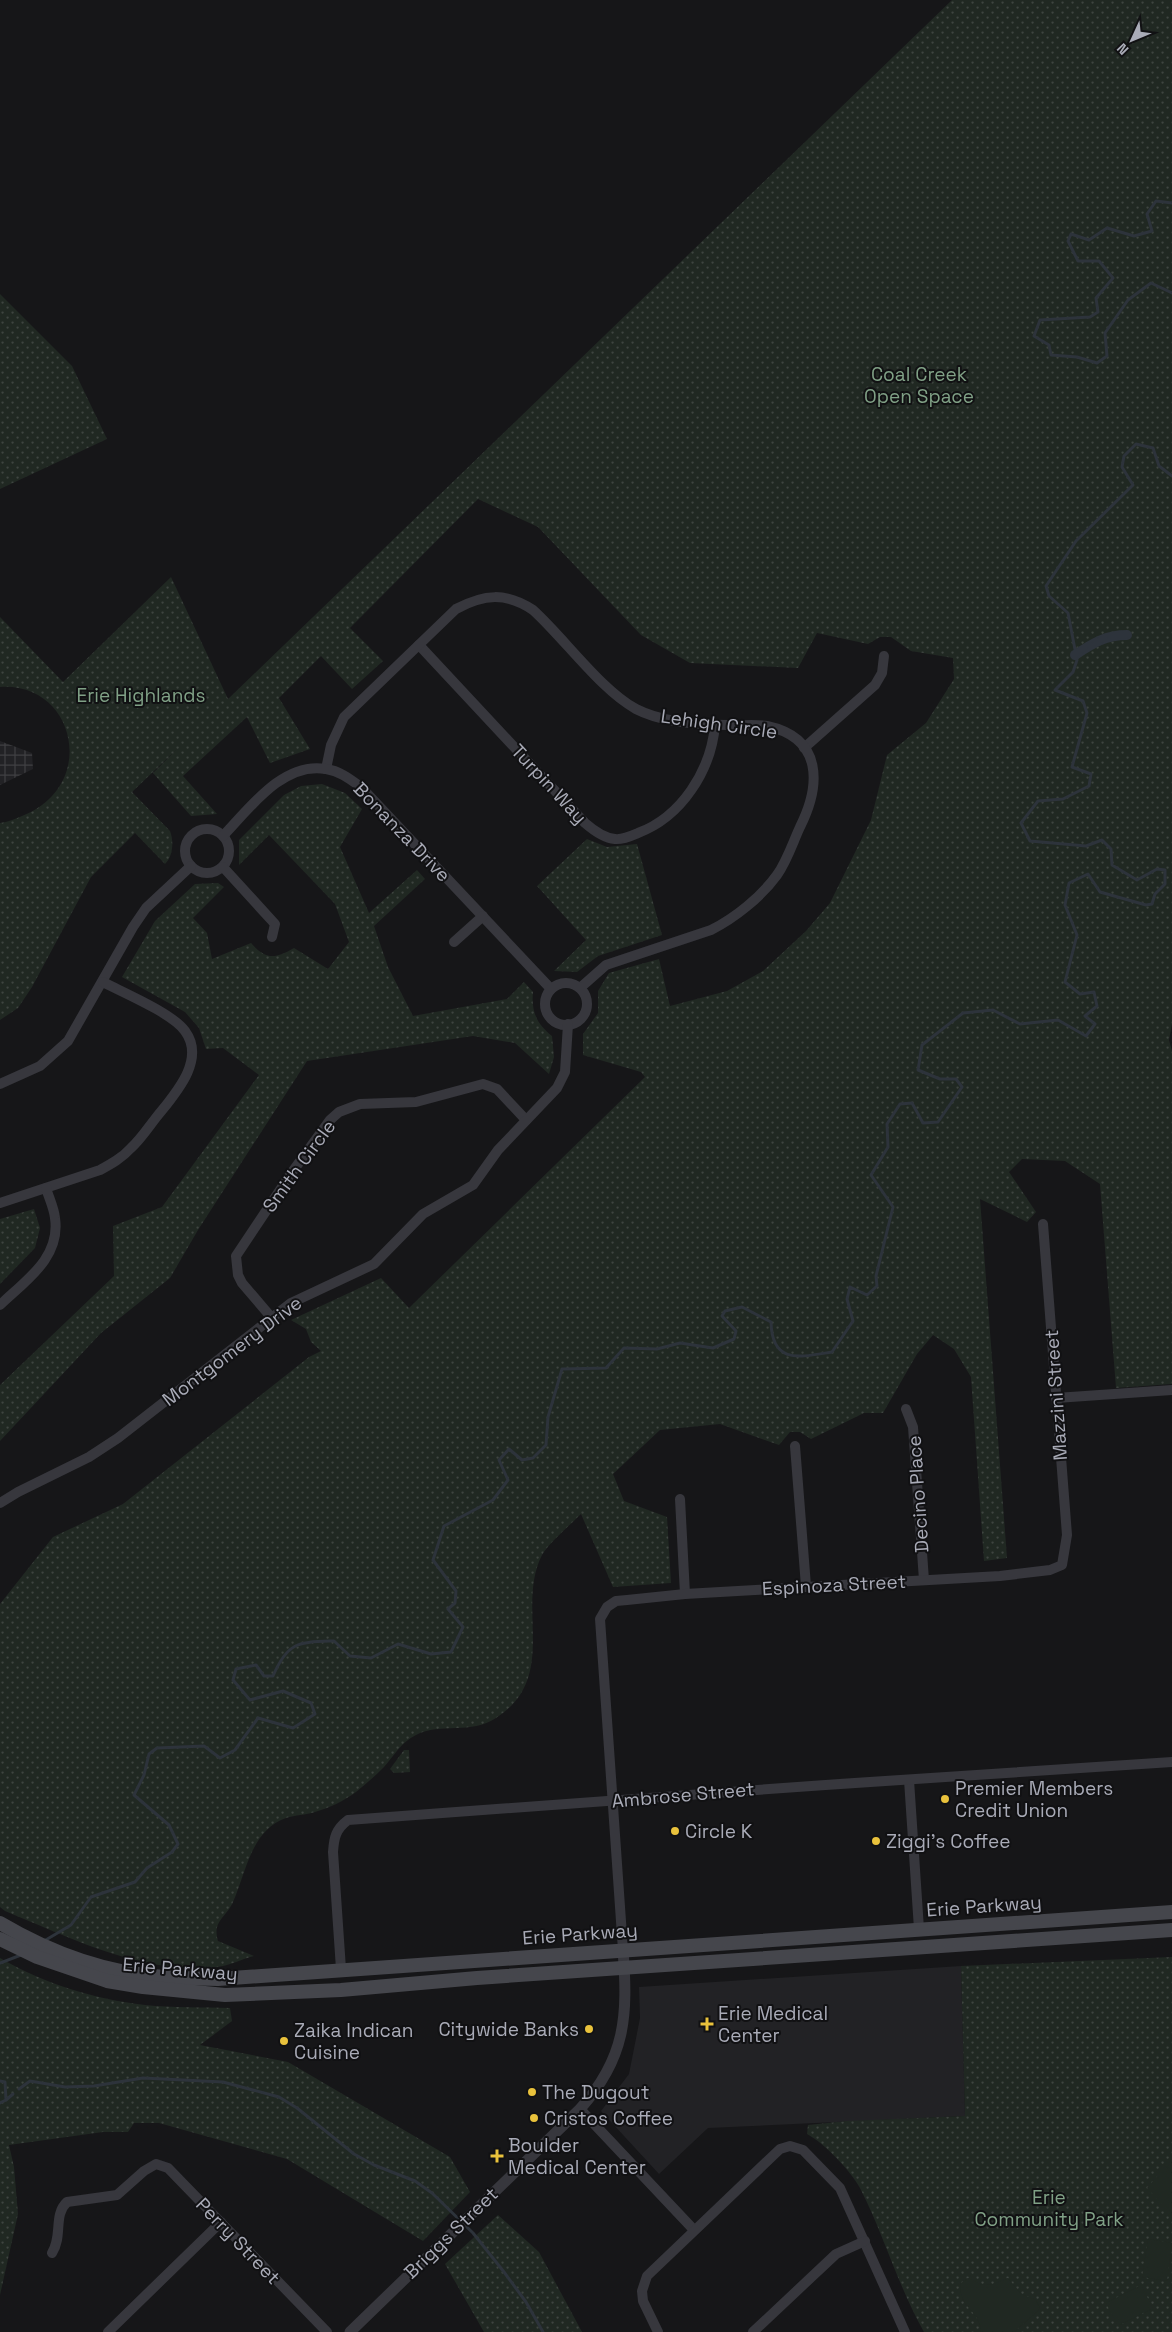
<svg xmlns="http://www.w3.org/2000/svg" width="1172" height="2332" font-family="'Space Grotesk',sans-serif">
<defs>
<pattern id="industrial-grid" width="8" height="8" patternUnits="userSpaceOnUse" patternTransform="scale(1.25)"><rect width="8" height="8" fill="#222225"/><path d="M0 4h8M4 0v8" fill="none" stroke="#3f3f42"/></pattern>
<pattern id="park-dots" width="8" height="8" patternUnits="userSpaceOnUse" patternTransform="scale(1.25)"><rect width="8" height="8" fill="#202822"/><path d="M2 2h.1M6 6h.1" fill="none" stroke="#3e4440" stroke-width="1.8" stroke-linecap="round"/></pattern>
</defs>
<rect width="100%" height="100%" fill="#161618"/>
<!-- built -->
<polygon fill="#222225" points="961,1966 965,2116 708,2128 659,2174 601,2111 629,2074 640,2018 639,1987"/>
<!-- industrial -->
<polygon fill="url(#industrial-grid)" points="0,741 32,753 33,769 0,785"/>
<!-- park -->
<g fill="url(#park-dots)">
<path d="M952,0H1172V1024L1169,1040L1172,1051V1384L1116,1388L1100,1184L1065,1161L1022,1159L1009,1172L1036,1212L1027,1222L980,1199L1007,1558L984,1561L971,1377L954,1349L933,1335L917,1354L883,1413H864L811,1439L800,1432H790L779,1445L720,1424L660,1430L613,1474L624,1501L667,1517L671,1583L613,1587L581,1514C571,1524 548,1544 542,1555C515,1608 560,1677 496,1718C471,1735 441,1722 416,1735C401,1742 394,1756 384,1767C375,1776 366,1784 356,1792C344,1801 329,1808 315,1812C306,1815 295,1815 286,1818C251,1830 246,1873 233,1902C226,1918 212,1921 218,1941L254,1956C242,1959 229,1966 217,1967C143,1975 71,1938 5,1911L0,1907V1604L53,1537L123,1504L309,1357L321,1351L311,1342L306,1329L291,1320L381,1278L409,1308L645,1077L641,1072L583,1055V1034L598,1013V991L609,973L659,959L670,1006L727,991L763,971L806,931L830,903L871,820L887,755L926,723L954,679L953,658L911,651L891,637H880L868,644L817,633L798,668L690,663L641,635L538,527L478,499L350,628L383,661L352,689L321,656L279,698L310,749L270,763L247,717L183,776L217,814L191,816L153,773L177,749L132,792L170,831C174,841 173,856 165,864L135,833L91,877L32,987L18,1008L0,1020V823C8,822 15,819 22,816C99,786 76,682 0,687V617L63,682L171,577L228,699Z"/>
<polygon points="0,294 72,366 107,439 0,489"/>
<path d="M322,784L345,793L362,809L340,847L369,913L417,870L425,879L374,926L388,967L413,1016L507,999L524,982L533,992C531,1012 537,1024 552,1036L554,1057L549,1074L515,1043L473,1036L307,1061L198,1230L170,1278L101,1333L0,1441V1385L114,1276L113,1226L162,1207L259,1075L223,1048L206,1049L199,1028L185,1012L122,977L155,921L195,884L218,883L224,887L193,918L207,933L212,959L251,943C266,960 275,959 294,948L328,969L349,942L335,904L269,835L239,865V840L284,795L301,786Z"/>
<polygon points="587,839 607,847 637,844 662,935 598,956 577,972 554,971 586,940 537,886"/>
<polygon points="34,1209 40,1228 35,1248 0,1284 0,1219"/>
<polygon points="404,1750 409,1750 410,1772 394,1773 390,1769"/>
<path d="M1172,1957V2332H924C898,2286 884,2235 860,2188C851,2171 824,2143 807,2134L808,2125L847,2121L965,2116L961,1966Z"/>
<path d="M0,1958C45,1984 94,1999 145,2005C173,2008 202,2007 230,2008L232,2021L200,2045L288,2062L450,2157L470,2192L423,2241L287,2159L159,2123H134L128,2132H103L9,2145L14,2167L18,2214L0,2295Z"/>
<polygon points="498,2215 539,2252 582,2332 484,2332 445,2264"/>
</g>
<!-- pitch -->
<g fill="#202822">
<polygon points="1172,2159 1172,2215 1147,2188"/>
<polygon points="1148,2239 1172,2243 1167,2281 1142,2277"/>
<path d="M968,2278L980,2284L991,2285L1008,2278L1021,2294L1036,2300L1040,2309L1014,2332H981C981,2311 956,2306 961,2283Z"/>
<polygon points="1141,2285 1153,2308 1118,2326 1106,2303"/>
</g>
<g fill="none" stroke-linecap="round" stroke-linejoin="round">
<!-- stream -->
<g stroke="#2d333b" stroke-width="3">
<polyline points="1172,203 1156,201 1147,214 1152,231 1134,236 1107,228 1089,240 1071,234 1068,241 1078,261 1099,261 1113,278 1096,298 1098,312 1090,317 1040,320 1034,336 1049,345 1051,355 1077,357 1097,363 1107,356 1105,333 1128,300 1151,283 1172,293"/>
<path d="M44,1941L71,1925L91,1897L135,1882L147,1868L172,1852L178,1844L169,1825L134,1795L144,1775L149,1754L157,1748L204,1746L220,1758L235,1750L258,1718L293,1728L315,1714L311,1703L283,1691L250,1700L233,1680L236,1669L256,1665L264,1676H273C288,1641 299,1642 334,1641L350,1656L371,1658L398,1644L431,1654L451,1652L463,1627L448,1609L455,1603L456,1591L433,1560L444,1526L493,1500L508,1480L499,1460L509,1449L522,1460L533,1458L546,1445L548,1417L562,1369L606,1368L624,1348L657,1349L680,1343L713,1348L734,1339L736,1331L722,1316L725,1311L742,1307L771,1322C772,1365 800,1357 832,1352L853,1321L847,1299L850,1287L867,1295L877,1286L876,1276L893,1207L871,1175L888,1147L887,1124L900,1104L912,1103L923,1123L938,1122L962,1087L956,1079H940L918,1070L922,1045L963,1013L993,1010L1020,1024L1058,1020L1086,1036L1095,1024L1085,1016L1097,1006L1094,992L1080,994L1065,982L1077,935L1065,905L1069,883L1088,874L1100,892L1146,905L1152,904L1155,894L1165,884V870L1157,869L1137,880L1112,865L1111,849L1102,840L1086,846L1030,841L1021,823L1038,801L1063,799L1089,786L1091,774L1072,767L1087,713L1083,701L1055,690L1073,672L1077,660L1068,613L1049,596L1046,586L1076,541L1133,485L1122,467L1124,456L1136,444L1153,448L1159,466L1172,476"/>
<polyline points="0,1963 21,1955"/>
<polyline points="0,2081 5,2082 6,2100 0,2103"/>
<polyline points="19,2089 30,2081 65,2087 94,2086 143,2078 223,2082 279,2097 297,2108 354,2154 374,2165 415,2181 432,2193 473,2233 504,2272 526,2302 543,2332"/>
<polyline points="6,2100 13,2094"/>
</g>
<!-- canal -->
<path stroke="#2d333b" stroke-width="10" d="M1075,655C1093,643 1106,635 1127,635"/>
<!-- minor -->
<g stroke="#37373d" stroke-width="10">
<path d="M419,645L585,823C593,830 604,838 615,839C622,840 631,836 638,833C681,817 711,771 715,725"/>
<polyline points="804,748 875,685 882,673 884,656"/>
<path d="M326,769L331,745L344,717L456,609C484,594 506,592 533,610C564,638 601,690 636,709C663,723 700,725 729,725C741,726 755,724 767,726C823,738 821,785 800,827C793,842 787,861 777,875C761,897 735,918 711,930L606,965L580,988"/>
<circle cx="207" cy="851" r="22"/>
<path d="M223,836C249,809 283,761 326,769C340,771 350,779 361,787L551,989"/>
<polyline points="223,867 275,924 272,937"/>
<polyline points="454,942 483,916"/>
<circle cx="566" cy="1004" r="21"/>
<polyline points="0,1084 40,1066 68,1041 133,927 146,908 191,866"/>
<path d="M0,1203L100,1170C111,1164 122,1158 131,1148C140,1140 148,1128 155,1119C173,1096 207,1061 185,1031C172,1013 124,993 103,982"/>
<path d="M0,1305C25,1281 61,1258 55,1218C54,1208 49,1198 46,1188"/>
<polyline points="271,1317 242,1283 238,1275 236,1256 290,1175 330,1120 339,1112 360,1104 416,1102 483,1084 497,1089 526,1120"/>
<polyline points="1056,1398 1172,1390"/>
<polyline points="906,1409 913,1427 924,1580"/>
<polyline points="795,1446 806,1586"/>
<polyline points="680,1499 685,1594"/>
<polyline points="0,1503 18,1492 89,1457 118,1438 291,1303 374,1264 423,1214 473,1185 498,1150 557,1088 565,1072 568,1024"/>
<polyline points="909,1780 919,1929"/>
<polyline points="623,1950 600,1619 607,1607 616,1601 627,1600 685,1594 1000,1576 1050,1570 1062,1565 1067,1535 1043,1224"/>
<path d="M341,1969L333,1852C334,1837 336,1829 348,1820C623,1799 897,1779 1172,1762"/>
<polyline points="580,2109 694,2230"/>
<path d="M52,2253C63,2236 53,2215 67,2202L117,2195L144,2171L156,2164L168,2168L327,2332"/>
<polyline points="108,2332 221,2222"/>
<polyline points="658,2332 643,2301 642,2291 647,2276 780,2149 790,2146 803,2150 840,2188 905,2332"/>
<polyline points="753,2332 836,2254 865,2241"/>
</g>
<!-- tertiary -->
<path stroke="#37373d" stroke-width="11" d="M350,2332L580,2109C626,2058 628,2016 623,1950"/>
<!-- secondary -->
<g stroke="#45464c" stroke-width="14">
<path d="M0,1923C49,1952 106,1973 164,1977C182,1979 200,1978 218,1979L1172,1912"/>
<polyline points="0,1939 37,1957 107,1981 143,1987 225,1995 341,1990 477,1978 1172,1930"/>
</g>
</g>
<!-- markers -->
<g fill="#e9c23c" stroke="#111113" stroke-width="2">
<circle cx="945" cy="1799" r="5"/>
<circle cx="675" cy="1831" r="5"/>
<circle cx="876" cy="1841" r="5"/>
<path d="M704.5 2016.5h5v5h5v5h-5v5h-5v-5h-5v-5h5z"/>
<circle cx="589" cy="2029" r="5"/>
<circle cx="284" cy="2041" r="5"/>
<circle cx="532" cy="2092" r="5"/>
<circle cx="534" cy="2118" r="5"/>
<path d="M494.5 2148.5h5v5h5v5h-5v5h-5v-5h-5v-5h5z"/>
</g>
<g text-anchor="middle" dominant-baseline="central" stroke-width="4" stroke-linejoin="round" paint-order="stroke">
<!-- park labels -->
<g font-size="19" fill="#80a186" stroke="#111113">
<text x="919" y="374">Coal Creek<tspan x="919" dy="22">Open Space</tspan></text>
<text x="141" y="695">Erie Highlands</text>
<text x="1049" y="2197">Erie<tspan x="1049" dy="22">Community Park</tspan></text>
</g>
<!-- street labels -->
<g font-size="19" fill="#a9abb7" stroke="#111113">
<text transform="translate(719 724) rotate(8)">Lehigh Circle</text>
<text transform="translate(549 784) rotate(47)">Turpin Way</text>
<text transform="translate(402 832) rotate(46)">Bonanza Drive</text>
<text transform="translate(299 1166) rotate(-54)">Smith Circle</text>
<text transform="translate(232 1351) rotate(-37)">Montgomery Drive</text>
<text transform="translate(1056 1395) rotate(-94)">Mazzini Street</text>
<text transform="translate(918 1494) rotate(-94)">Decino Place</text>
<text transform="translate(834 1585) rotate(-3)">Espinoza Street</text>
<text transform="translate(683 1795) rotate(-5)">Ambrose Street</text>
<text transform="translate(984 1906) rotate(-4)">Erie Parkway</text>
<text transform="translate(580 1934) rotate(-4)">Erie Parkway</text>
<text transform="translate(180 1969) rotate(5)">Erie Parkway</text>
<text transform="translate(451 2233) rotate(-44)">Briggs Street</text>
<text transform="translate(238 2241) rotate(46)">Perry Street</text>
</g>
<!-- poi labels -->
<g font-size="19" fill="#a9abb7" stroke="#111113" text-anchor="start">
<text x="955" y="1788">Premier Members<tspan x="955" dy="22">Credit Union</tspan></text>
<text x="685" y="1831">Circle K</text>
<text x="886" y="1841">Ziggi's Coffee</text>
<text x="718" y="2013">Erie Medical<tspan x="718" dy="22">Center</tspan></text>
<text x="579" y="2029" text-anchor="end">Citywide Banks</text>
<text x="294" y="2030">Zaika Indican<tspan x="294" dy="22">Cuisine</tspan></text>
<text x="542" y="2092">The Dugout</text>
<text x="544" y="2118">Cristos Coffee</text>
<text x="508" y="2145">Boulder<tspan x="508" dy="22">Medical Center</tspan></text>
</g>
</g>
<!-- north arrow -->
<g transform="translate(1132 40) rotate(226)" stroke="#111113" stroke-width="4" paint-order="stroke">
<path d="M0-4L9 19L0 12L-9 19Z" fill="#a9abb7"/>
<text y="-8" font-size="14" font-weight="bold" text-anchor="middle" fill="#a9abb7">N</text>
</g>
</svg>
